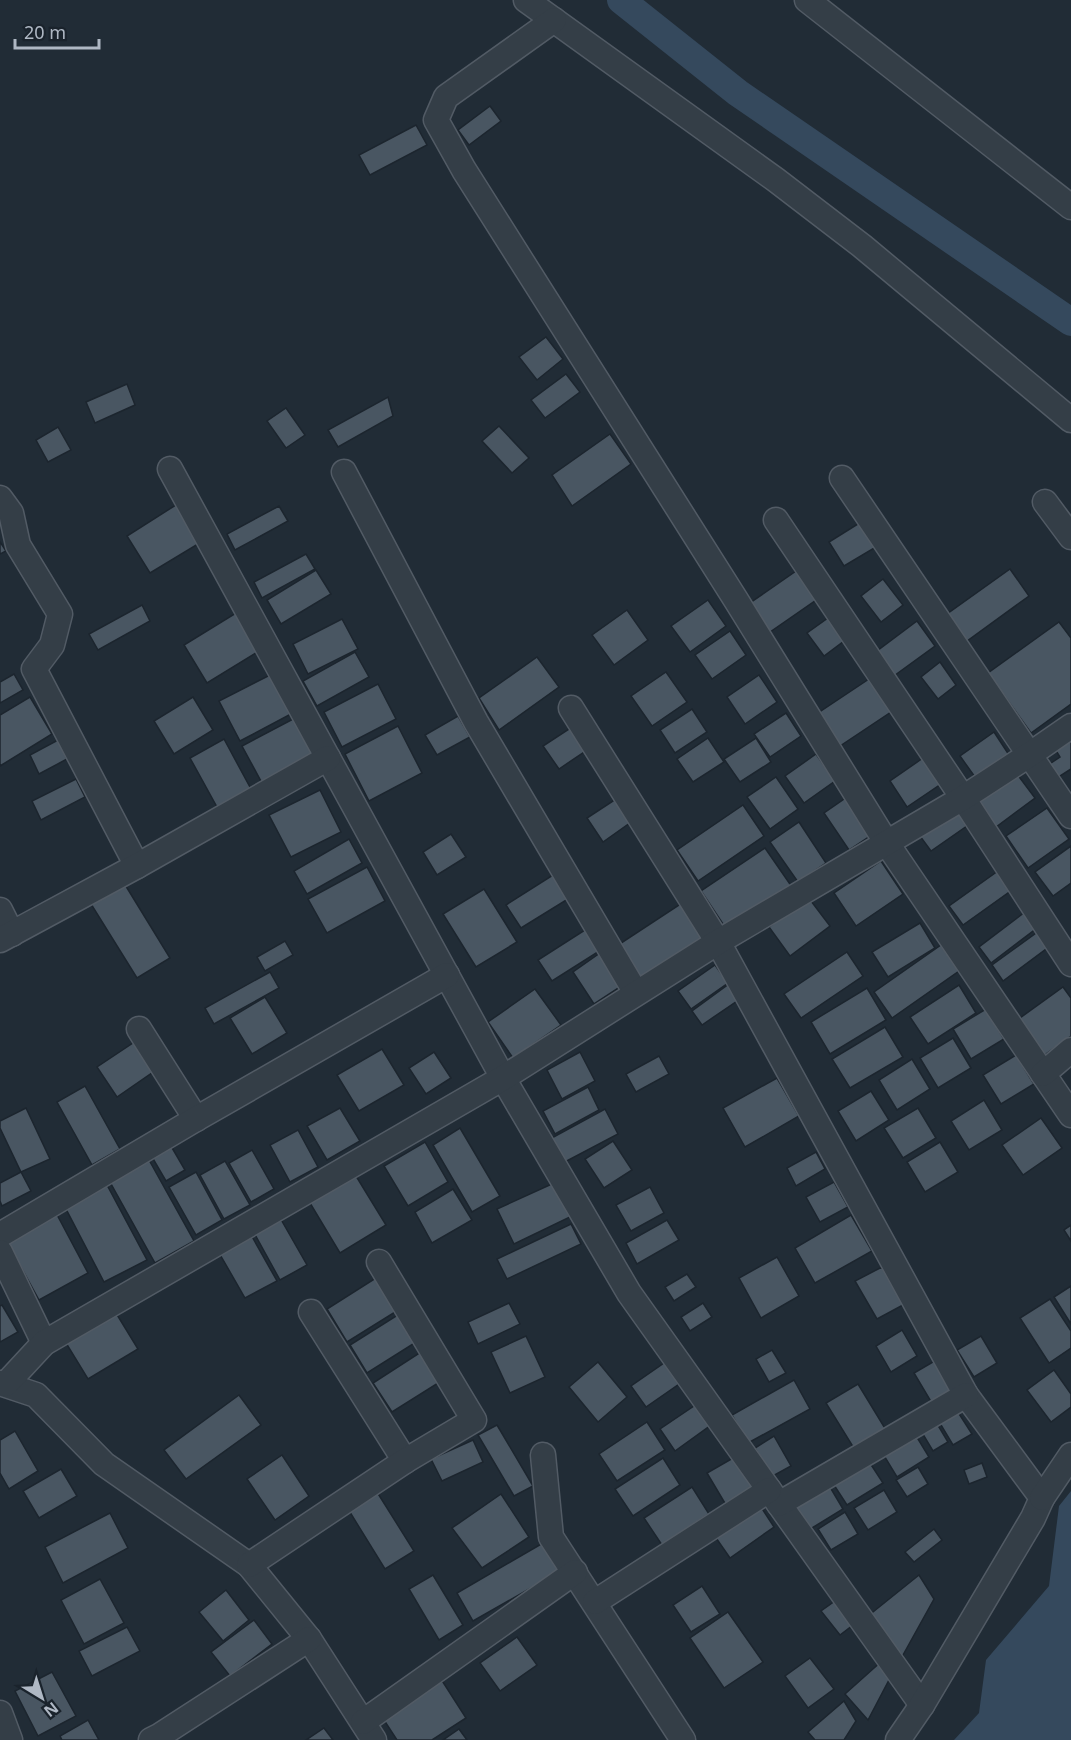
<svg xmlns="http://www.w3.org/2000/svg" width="1071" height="1740" font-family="'Noto Sans',sans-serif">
<rect width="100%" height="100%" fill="#212c36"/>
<!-- water -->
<polygon fill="#35495d" points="1071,1491 1071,1740 954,1740 979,1713 986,1660 1049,1586 1059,1506"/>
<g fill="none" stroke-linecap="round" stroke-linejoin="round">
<!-- canal -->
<polyline stroke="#35495d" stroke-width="28" points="621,0 738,93 1071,322"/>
</g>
<!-- building -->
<g fill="#495662" stroke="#1c252e" stroke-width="1.5">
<polygon points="490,106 501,121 469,145 458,130"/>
<polygon points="416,125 427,145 370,175 359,155"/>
<polygon points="546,337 563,359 537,380 519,357"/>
<polygon points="566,374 580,392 545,418 531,400"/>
<polygon points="127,384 135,405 95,423 86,402"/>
<polygon points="388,397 393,416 338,447 328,430"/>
<polygon points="286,408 305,435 286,448 267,421"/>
<polygon points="499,426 529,458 512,473 482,441"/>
<polygon points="58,427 71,450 48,462 36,440"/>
<polygon points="610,434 631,464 572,506 552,475"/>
<polygon points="179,503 203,541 150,573 127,536"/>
<polygon points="279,506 288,521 235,550 227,534"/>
<polygon points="861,522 876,547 844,566 829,542"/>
<polygon points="0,542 6,551 0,554"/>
<polygon points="306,554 315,569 262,598 254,582"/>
<polygon points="799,569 819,598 770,632 750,603"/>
<polygon points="1010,569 1029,596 967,641 947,614"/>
<polygon points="316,570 331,594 281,624 267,600"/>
<polygon points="883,579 903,605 881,622 861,596"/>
<polygon points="708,600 726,626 690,652 671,626"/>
<polygon points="142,605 150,621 98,650 89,634"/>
<polygon points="627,610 648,640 614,665 592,635"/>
<polygon points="236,613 259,651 207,683 184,645"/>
<polygon points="828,618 844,641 824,656 807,633"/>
<polygon points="342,619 358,649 308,674 293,644"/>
<polygon points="917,621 935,646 891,678 873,654"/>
<polygon points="1059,622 1071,638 1071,704 1031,733 988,673"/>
<polygon points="730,631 746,655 712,679 695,655"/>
<polygon points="355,652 369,677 317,706 303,681"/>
<polygon points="537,657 559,687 499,730 479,698"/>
<polygon points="940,662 956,685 938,699 921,677"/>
<polygon points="666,672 687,702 652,726 631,696"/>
<polygon points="14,674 23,690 0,703 0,682"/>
<polygon points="270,675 291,714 240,741 219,701"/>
<polygon points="759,675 777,702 745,724 727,697"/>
<polygon points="869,679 891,712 840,746 818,713"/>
<polygon points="378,684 396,719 342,747 324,712"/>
<polygon points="30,697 52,734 0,766 0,715"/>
<polygon points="193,697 213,730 174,754 154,721"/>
<polygon points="692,709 707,732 675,753 660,730"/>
<polygon points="786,713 801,736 770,757 754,734"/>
<polygon points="458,716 470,737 437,755 425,735"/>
<polygon points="295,718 314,756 262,783 242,746"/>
<polygon points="575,725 590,748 559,769 543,746"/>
<polygon points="398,726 422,773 369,801 345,754"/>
<polygon points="994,732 1013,761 980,784 960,756"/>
<polygon points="708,738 724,762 693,782 677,759"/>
<polygon points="756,738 771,762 740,782 724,759"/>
<polygon points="224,739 251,789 217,807 190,758"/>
<polygon points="1071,739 1071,769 1057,778 1048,765 1060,757 1055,749"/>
<polygon points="58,740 67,759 39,774 30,755"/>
<polygon points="816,754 835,781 804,803 785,776"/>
<polygon points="923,758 941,784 907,807 890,781"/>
<polygon points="1017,774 1035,798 992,830 974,806"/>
<polygon points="776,777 798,809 770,829 747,797"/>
<polygon points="76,779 85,797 41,820 32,801"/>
<polygon points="320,790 341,832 291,857 269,815"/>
<polygon points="850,795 876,832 849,850 824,813"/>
<polygon points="619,797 634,820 603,842 587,818"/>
<polygon points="961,802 974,821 931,851 917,832"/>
<polygon points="743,805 764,836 698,881 677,850"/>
<polygon points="1047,808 1069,839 1028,868 1006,836"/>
<polygon points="799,822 826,863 798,882 770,842"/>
<polygon points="451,834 466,857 437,875 423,852"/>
<polygon points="349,839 362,863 307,894 294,871"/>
<polygon points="1071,846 1071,883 1053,896 1035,872"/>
<polygon points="765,848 792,887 727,930 701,891"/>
<polygon points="881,861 903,894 856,926 834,893"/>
<polygon points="367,867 385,901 327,933 308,899"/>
<polygon points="998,871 1012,890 963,925 949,906"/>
<polygon points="553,875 568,899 521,928 506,905"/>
<polygon points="124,883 170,958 137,978 91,904"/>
<polygon points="484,889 517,942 476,967 443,914"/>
<polygon points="808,897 830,926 790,956 769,927"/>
<polygon points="685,901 707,936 637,981 615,947"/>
<polygon points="1025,912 1037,928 991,963 979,947"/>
<polygon points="920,923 935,948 888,977 872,952"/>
<polygon points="588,928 601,950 552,981 538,960"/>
<polygon points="1039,931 1050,946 1003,981 992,965"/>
<polygon points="285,941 293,955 265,971 257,957"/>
<polygon points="941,945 959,971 892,1018 874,992"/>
<polygon points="847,952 863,976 801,1018 784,994"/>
<polygon points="600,953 623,985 594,1004 573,972"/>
<polygon points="715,965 728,983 691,1009 678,991"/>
<polygon points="270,972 279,988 214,1024 205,1008"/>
<polygon points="729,984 740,999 702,1025 692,1011"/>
<polygon points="959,985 976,1013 928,1044 910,1017"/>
<polygon points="1063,987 1071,998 1071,1036 1039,1059 1013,1023"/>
<polygon points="867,988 886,1020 830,1054 811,1022"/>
<polygon points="535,989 561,1025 513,1058 488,1022"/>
<polygon points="265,997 287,1033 252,1054 230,1018"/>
<polygon points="986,1009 1004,1039 971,1059 953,1029"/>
<polygon points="885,1027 903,1057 850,1088 832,1059"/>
<polygon points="953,1038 971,1068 938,1088 920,1058"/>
<polygon points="136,1041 156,1070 117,1097 97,1067"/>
<polygon points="382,1049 404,1085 359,1111 337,1075"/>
<polygon points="434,1052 451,1078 426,1094 409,1068"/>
<polygon points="580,1052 595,1081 562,1099 547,1070"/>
<polygon points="1016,1055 1034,1084 1001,1104 983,1075"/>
<polygon points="659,1056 669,1074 636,1092 626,1074"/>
<polygon points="912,1059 930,1089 897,1110 879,1080"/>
<polygon points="777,1078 799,1116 745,1147 723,1108"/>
<polygon points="85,1086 120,1149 92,1165 57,1102"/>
<polygon points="588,1087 599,1110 555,1134 543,1111"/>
<polygon points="871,1091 889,1120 856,1141 838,1111"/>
<polygon points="984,1100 1002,1130 969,1150 951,1121"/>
<polygon points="26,1108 50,1159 21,1172 0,1128 0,1121"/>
<polygon points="340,1108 360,1141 327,1160 307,1126"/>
<polygon points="918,1108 936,1138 903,1158 884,1128"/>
<polygon points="605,1109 618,1134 561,1164 548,1140"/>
<polygon points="1041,1118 1062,1148 1023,1175 1002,1145"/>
<polygon points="460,1128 500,1196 472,1212 433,1145"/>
<polygon points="298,1130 318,1167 290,1182 270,1145"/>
<polygon points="613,1141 632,1170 604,1188 585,1159"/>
<polygon points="425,1142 448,1182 408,1206 384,1166"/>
<polygon points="940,1142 958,1172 925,1192 907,1162"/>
<polygon points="171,1146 185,1170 166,1181 152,1157"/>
<polygon points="252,1150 274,1189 251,1202 229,1163"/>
<polygon points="816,1152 825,1169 796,1186 787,1168"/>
<polygon points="149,1160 194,1241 155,1263 110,1182"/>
<polygon points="225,1161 250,1205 224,1219 200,1175"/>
<polygon points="21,1172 31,1191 2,1206 0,1201 0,1183"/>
<polygon points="196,1172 222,1220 196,1235 169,1187"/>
<polygon points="356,1176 386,1225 340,1253 310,1203"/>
<polygon points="834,1182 848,1207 820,1222 806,1197"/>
<polygon points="554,1183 570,1217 514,1244 497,1209"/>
<polygon points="107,1185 147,1260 104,1282 65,1207"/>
<polygon points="650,1187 664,1213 631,1231 616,1205"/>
<polygon points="453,1189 472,1220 432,1243 415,1212"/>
<polygon points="55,1211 88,1273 39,1300 5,1238"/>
<polygon points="851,1215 872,1251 815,1283 795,1248"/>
<polygon points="279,1216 307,1265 280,1280 253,1231"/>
<polygon points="667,1220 679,1240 637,1264 626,1243"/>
<polygon points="571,1224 581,1244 507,1279 497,1259"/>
<polygon points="1071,1225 1071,1241 1064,1230"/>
<polygon points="250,1233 277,1281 245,1298 218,1251"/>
<polygon points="777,1257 799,1296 761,1318 739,1278"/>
<polygon points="882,1267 903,1305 877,1319 855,1281"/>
<polygon points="687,1274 696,1287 674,1301 665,1287"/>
<polygon points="379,1276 400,1309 347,1342 327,1309"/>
<polygon points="1071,1286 1071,1324 1054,1297"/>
<polygon points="1050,1299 1071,1331 1071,1348 1049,1363 1020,1318"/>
<polygon points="509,1303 520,1324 478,1344 468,1322"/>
<polygon points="703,1303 712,1317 690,1331 681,1317"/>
<polygon points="2,1305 18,1332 0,1342 0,1306"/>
<polygon points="404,1311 421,1339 367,1373 350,1345"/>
<polygon points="116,1313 138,1349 88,1379 66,1343"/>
<polygon points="902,1330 917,1356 891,1372 876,1346"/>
<polygon points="526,1336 545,1377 510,1393 491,1352"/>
<polygon points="981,1336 997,1363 974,1377 957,1350"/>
<polygon points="424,1350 443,1380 392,1412 373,1383"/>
<polygon points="772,1350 786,1373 769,1382 756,1359"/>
<polygon points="938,1359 957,1391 933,1405 914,1373"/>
<polygon points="667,1361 682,1382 646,1407 631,1386"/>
<polygon points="598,1362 627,1397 598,1422 569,1387"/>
<polygon points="1054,1370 1071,1394 1071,1407 1051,1422 1027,1390"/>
<polygon points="794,1380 810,1409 748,1443 732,1415"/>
<polygon points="858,1384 886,1430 855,1450 826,1403"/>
<polygon points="239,1395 261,1425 186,1479 164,1450"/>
<polygon points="697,1404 711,1425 675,1451 660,1429"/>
<polygon points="956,1409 972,1434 953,1445 938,1420"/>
<polygon points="647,1422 665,1450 617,1481 599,1454"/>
<polygon points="936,1422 948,1442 933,1451 921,1431"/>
<polygon points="497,1425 533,1486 514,1496 478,1435"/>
<polygon points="15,1431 38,1471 9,1489 0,1473 0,1440"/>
<polygon points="915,1434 929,1457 897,1477 883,1454"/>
<polygon points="774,1436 791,1466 771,1477 755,1448"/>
<polygon points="473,1440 483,1462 442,1481 431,1459"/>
<polygon points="740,1454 759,1487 726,1505 707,1473"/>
<polygon points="282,1455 309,1496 275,1520 247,1479"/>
<polygon points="663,1458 680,1485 633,1516 615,1489"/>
<polygon points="870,1463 883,1483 847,1505 834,1485"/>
<polygon points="982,1463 987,1477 969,1484 964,1470"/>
<polygon points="918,1467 928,1484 907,1497 896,1480"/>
<polygon points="61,1469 77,1496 39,1518 23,1491"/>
<polygon points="692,1487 709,1514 662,1545 644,1518"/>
<polygon points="830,1487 843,1509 807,1531 794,1509"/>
<polygon points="884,1490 897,1512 868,1530 854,1508"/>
<polygon points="377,1492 414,1551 385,1569 348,1509"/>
<polygon points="501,1494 529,1537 482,1568 452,1528"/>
<polygon points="759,1504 774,1527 730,1558 714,1535"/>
<polygon points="845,1512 858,1534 831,1550 818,1529"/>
<polygon points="110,1513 128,1548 63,1583 45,1547"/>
<polygon points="934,1529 942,1540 914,1562 905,1552"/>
<polygon points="543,1543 559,1572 473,1621 457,1593"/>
<polygon points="433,1575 463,1625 439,1640 409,1589"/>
<polygon points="919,1575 934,1599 898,1664 863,1620"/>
<polygon points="100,1579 124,1623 84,1644 61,1600"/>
<polygon points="702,1586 720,1614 691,1632 673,1605"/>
<polygon points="226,1590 249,1620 223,1641 199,1612"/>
<polygon points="835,1601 853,1625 840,1635 821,1611"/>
<polygon points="728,1612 763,1662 724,1688 690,1638"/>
<polygon points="254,1620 272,1644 230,1676 211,1652"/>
<polygon points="127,1627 140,1651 92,1676 79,1651"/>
<polygon points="517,1637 537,1665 500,1691 480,1663"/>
<polygon points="810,1658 834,1689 808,1708 785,1676"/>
<polygon points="883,1660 890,1678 868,1720 845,1694"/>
<polygon points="52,1672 76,1716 38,1736 15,1691"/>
<polygon points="441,1679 466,1718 432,1740 397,1740 382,1717"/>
<polygon points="844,1701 856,1721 844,1740 815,1740 808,1732"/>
<polygon points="88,1720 99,1740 62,1740 60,1736"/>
<polygon points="324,1728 333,1740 306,1740"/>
<polygon points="459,1729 467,1740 443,1740"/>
</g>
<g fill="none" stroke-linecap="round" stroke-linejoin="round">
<defs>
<g id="minor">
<polyline points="526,0 776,180 862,246 1071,420"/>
<polyline points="807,0 1071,207"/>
<polyline points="554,20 446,97 436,120 464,170 736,600 886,842 1071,1115"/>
<polyline points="170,469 503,1078 629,1293 922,1705"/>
<polyline points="344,472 476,722 636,993"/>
<polyline points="842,478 1071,816"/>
<polyline points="0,498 11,513 18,545 60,614 52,645 34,669 137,866"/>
<polyline points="1045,502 1071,537"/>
<polyline points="776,520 963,798 1071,964"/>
<polyline points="571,708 718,942 966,1395 1042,1498 1033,1518 922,1705 898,1740"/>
<polyline points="0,910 12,934"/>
<polyline points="0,940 137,866 328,758"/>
<polyline points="139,1029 196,1119"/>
<polyline points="1043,1074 1071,1050"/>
<polyline points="0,1235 196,1119 447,975"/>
<polyline points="0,1252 44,1343"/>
<polyline points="311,1312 405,1461"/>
<polyline points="0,1383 36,1395 104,1464 249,1565 309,1639 374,1740"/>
<polyline points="6,1384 44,1343 503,1078 718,942 963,798 1029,755 1071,726"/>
<polyline points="543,1455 551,1537 683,1740"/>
<polyline points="1042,1498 1071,1455"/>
<polyline points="779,1504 966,1395"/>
<polyline points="249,1565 405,1461 474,1420 379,1262"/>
<polyline points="595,1602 769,1490"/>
<polyline points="0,1713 10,1740"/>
<polyline points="363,1722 575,1572"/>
<polyline points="151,1740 159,1736 309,1639"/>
</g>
</defs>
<!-- minor casing -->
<use href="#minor" stroke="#525b65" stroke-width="27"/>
<!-- minor -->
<use href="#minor" stroke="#343e47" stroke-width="24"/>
</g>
<!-- north arrow -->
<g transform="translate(42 1698) rotate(142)" stroke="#1a232c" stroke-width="4.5" paint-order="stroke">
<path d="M0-4.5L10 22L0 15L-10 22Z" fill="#afb8c4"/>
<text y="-9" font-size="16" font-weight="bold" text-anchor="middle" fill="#afb8c4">N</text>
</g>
<!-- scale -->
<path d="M15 39v9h84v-9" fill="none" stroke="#afb8c4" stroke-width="3"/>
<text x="24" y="39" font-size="18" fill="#afb8c4" stroke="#1a232c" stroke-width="4.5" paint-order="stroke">20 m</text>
</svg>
